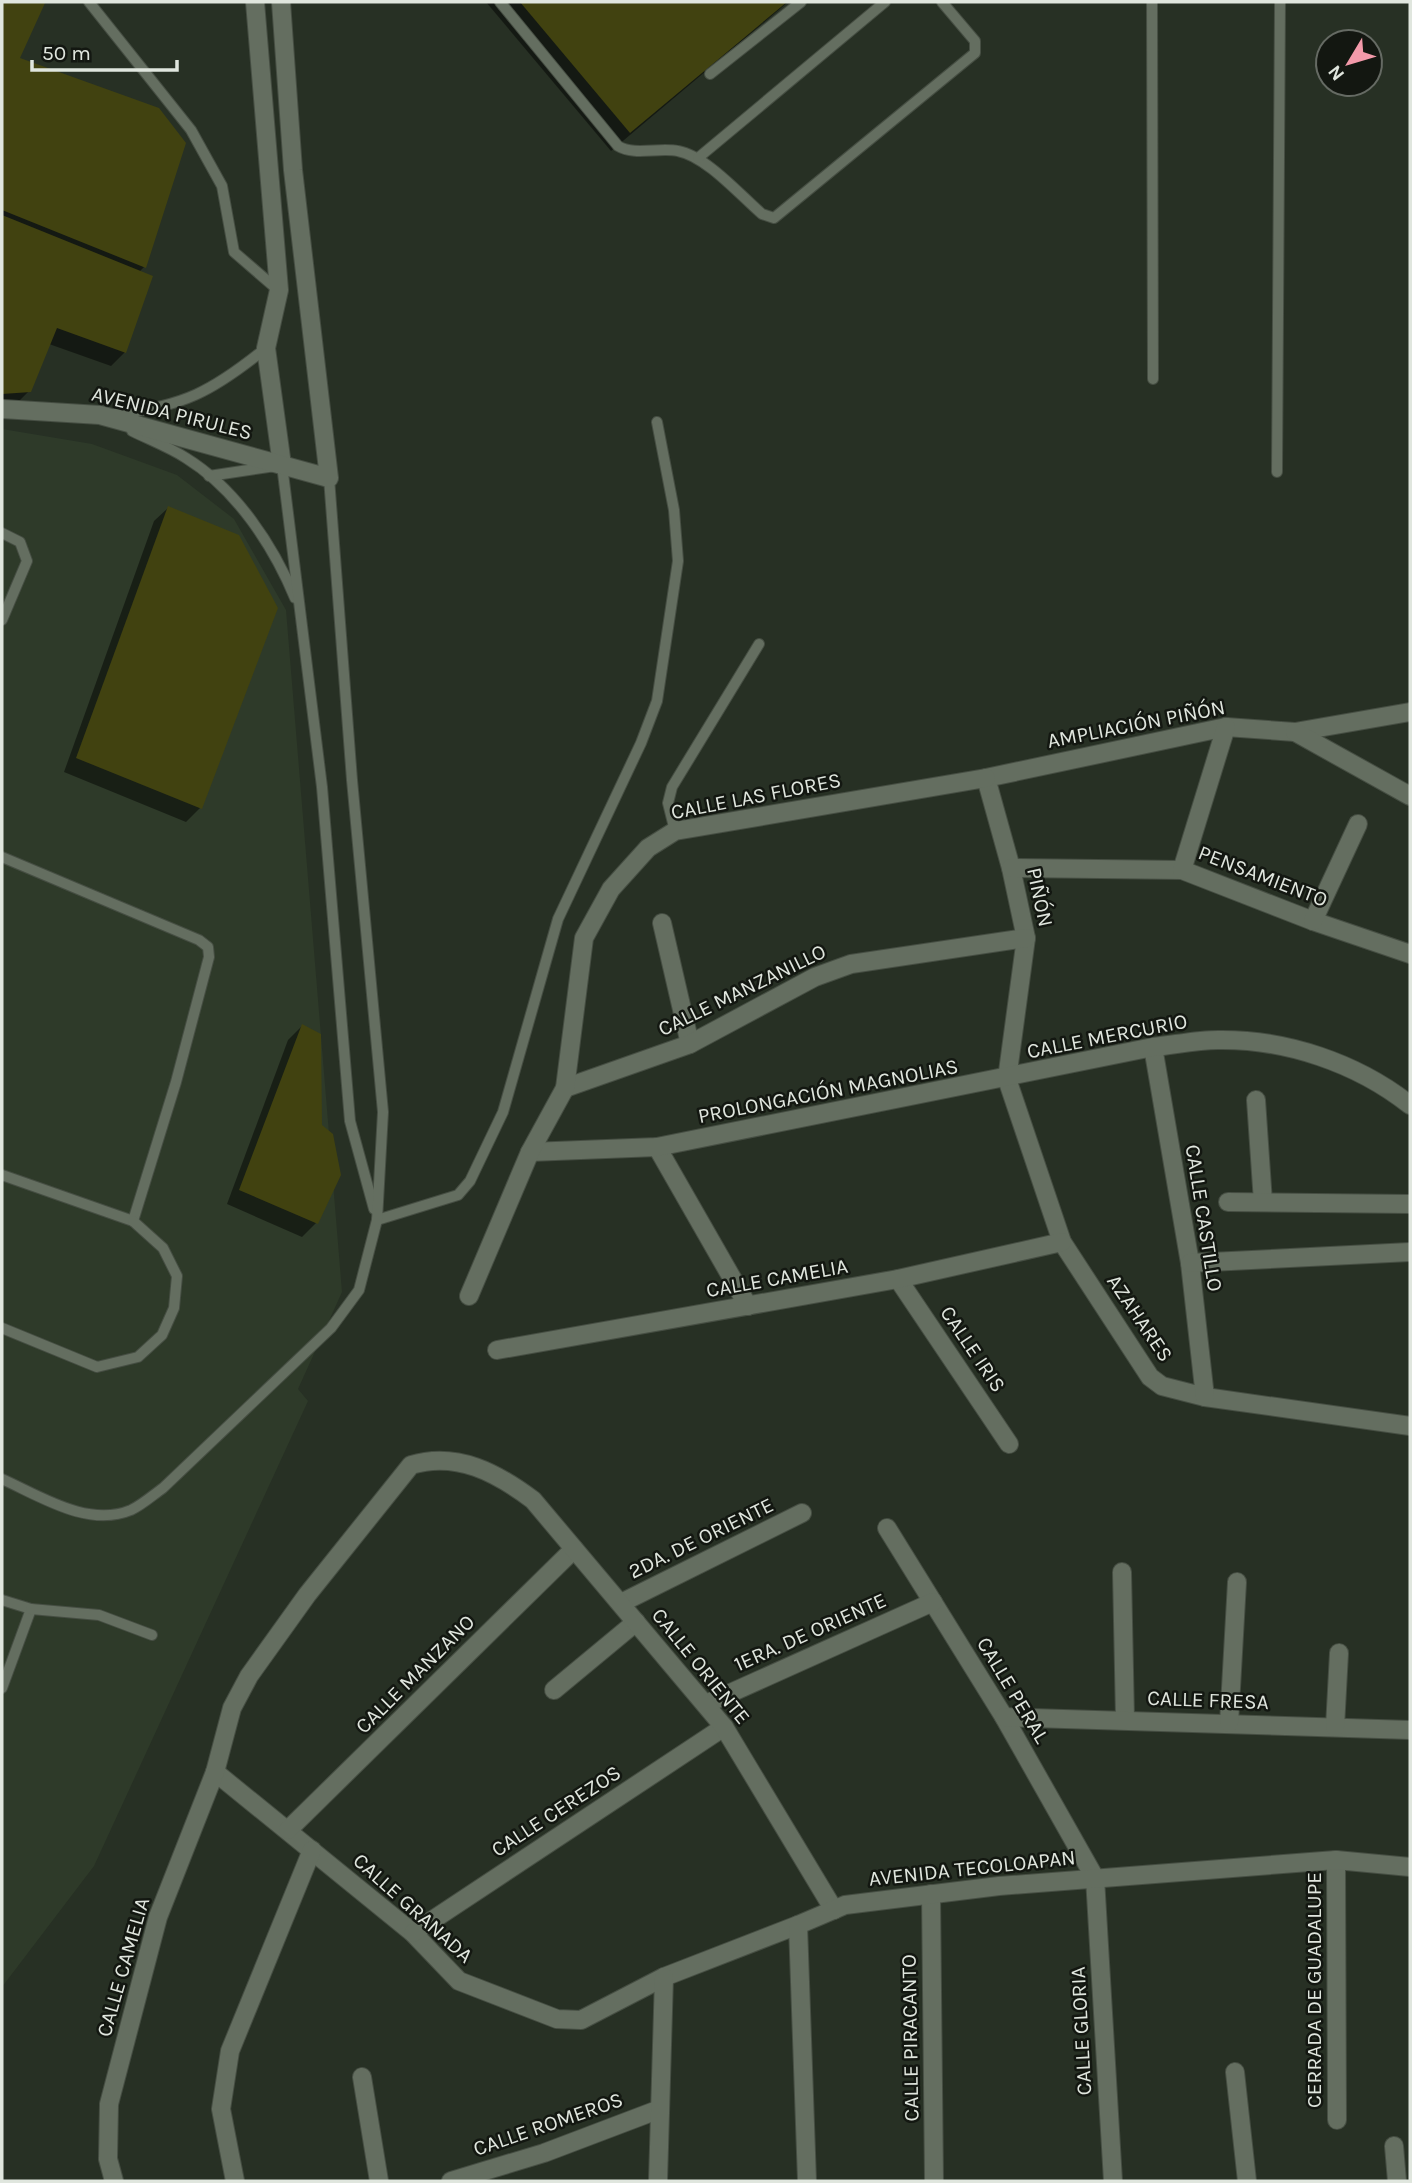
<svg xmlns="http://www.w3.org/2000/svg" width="1412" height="2183" font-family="Karla,sans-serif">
<rect width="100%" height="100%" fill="#273024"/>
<!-- built -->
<polygon fill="#2e3a29" points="2,429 92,444 177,475 234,519 286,610 342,1292 298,1389 308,1401 94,1866 2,1987"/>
<!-- shadow -->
<g fill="#0007">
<polygon points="2,2 42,4 17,59 144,267 139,272 125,352 111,366 49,344 29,391 15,405 2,406"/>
<polygon points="486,2 788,2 611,151"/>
<polygon points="168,508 200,808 186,822 64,772 154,521"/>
<polygon points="302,1026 316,1223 302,1237 227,1204 288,1040"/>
</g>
<!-- building -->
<g fill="#414210">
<polygon points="2,2 45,3 20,58 159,108 186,143 146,268 2,210"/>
<polygon points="520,2 787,2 630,133"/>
<polygon points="2,215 153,276 126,353 57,328 31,392 2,394"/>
<polygon points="168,506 239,535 278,608 202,809 76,758"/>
<polygon points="302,1024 321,1034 322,1125 333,1134 341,1175 318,1224 239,1190"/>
</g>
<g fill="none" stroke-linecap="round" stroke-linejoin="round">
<defs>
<g id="lane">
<polyline points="89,2 191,130 222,186 234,252 278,290"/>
<path d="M500,2L618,146C634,156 660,147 678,151C706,156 740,195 762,214L774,218L975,53V41L942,2"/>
<polyline points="1152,2 1153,379"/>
<polyline points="710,74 801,2"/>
<polyline points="698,158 885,2"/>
<path d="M115,414C183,407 213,391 266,348"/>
<path d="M132,431C150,440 169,447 186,458C236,489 273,545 295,598"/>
<polyline points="1277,472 1280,2"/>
<polyline points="209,476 282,465 322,787 350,1121 374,1209"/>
<polyline points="2,533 20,542 27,561 2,620"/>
<polyline points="675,831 668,803 672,787 759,644"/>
<polyline points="2,857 199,940 208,947 209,957 176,1082 133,1221 2,1175"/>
<polyline points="377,1220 458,1195 470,1181 503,1112 558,919 641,743 657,701 678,561 674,510 657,422"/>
<polyline points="2,1328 97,1367 138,1357 162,1335 174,1308 177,1276 163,1248 133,1221"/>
<path d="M2,1479C40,1496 88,1528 131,1510C142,1505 153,1495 163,1488L331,1328L359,1290L377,1220L383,1112L352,780L329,478"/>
<polyline points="2,1600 31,1609 2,1688"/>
<polyline points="31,1609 99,1615 152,1635"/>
</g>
<g id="street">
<polyline points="255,2 279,290 266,348 282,465"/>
<polyline points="2,409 100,415 329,478 293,170 281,2"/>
<polyline points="1410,712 1295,732 1226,727 986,778 1011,868 1026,938 1007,1079 1062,1242 1150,1377 1162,1386 1205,1397 1410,1426"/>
<polyline points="1295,732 1410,796"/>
<polyline points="1011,868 1182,870 1313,921 1410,954"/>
<polyline points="1182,870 1226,727"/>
<polyline points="1313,921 1358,824"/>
<polyline points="662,923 690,1044"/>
<polyline points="1153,1047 1190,1263 1205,1397"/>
<polyline points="565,1088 690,1044 815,977 851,964 1026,938"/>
<polyline points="1256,1100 1263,1202"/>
<polyline points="657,1147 748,1306"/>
<path d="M530,1152L657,1147L1153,1047C1174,1045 1196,1040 1218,1040C1286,1039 1357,1063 1410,1105"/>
<polyline points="1228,1202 1410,1204"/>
<polyline points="1190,1263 1410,1252"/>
<polyline points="898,1279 1009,1444"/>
<polyline points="469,1296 530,1152 565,1088 584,938 611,889 648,848 675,831 986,778"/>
<polyline points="497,1350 898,1279 1062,1242"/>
<polyline points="887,1528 1004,1717 1095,1878 1113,2181"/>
<polyline points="1122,1572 1125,1719"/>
<polyline points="621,1603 802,1513"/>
<polyline points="554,1690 636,1622"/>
<polyline points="706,1704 933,1602"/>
<polyline points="1004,1717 1410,1730"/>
<polyline points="1229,1723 1237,1582"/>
<polyline points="1335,1727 1339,1653"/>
<polyline points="215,1772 413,1933 459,1981 557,2019 581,2020 664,1977 798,1925"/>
<polyline points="288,1830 574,1549"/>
<polyline points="1336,1860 1337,2120"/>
<polyline points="931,1894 934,2181"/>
<polyline points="413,1933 724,1727"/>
<polyline points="1235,2072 1247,2181"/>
<polyline points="362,2077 379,2181"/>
<polyline points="1394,2146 1397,2181"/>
<path d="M114,2181L108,2159L109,2104L158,1917L215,1772L232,1708L249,1676L307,1595L411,1465C457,1451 497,1473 533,1500L724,1727L834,1910"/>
<polyline points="235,2181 221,2109 230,2051 312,1850"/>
<polyline points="451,2181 544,2153 660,2109"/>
<polyline points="658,2181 664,1977"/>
</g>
<polyline id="secondary" points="807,2181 798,1925 845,1905 999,1886 1336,1860 1410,1867"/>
</defs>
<!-- lane casing -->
<use href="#lane" stroke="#464e43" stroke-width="12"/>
<!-- street casing -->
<use href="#street" stroke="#464e43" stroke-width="20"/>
<!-- secondary casing -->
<use href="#secondary" stroke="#464e43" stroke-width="20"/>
<!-- lane -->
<use href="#lane" stroke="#646e60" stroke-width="10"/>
<!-- street -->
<use href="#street" stroke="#646e60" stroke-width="18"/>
<!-- secondary -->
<use href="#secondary" stroke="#646e60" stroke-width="18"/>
</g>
<g text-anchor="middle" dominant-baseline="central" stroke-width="5" stroke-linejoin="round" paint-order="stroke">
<!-- street labels -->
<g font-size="21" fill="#e0e6de" stroke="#131711">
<text transform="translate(172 413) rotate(14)">AVENIDA PIRULES</text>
<text transform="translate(1136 724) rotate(-11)">AMPLIACIÓN PIÑÓN</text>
<text transform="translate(756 796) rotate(-11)">CALLE LAS FLORES</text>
<text transform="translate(1263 876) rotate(21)">PENSAMIENTO</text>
<text transform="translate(1040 897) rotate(78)">PIÑÓN</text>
<text transform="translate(742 990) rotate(-26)">CALLE MANZANILLO</text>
<text transform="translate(1107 1036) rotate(-11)">CALLE MERCURIO</text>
<text transform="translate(828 1091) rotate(-11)">PROLONGACIÓN MAGNOLIAS</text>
<text transform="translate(1204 1218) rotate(81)">CALLE CASTILLO</text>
<text transform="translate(777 1278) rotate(-10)">CALLE CAMELIA</text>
<text transform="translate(1140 1318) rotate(56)">AZAHARES</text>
<text transform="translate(973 1349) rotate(56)">CALLE IRIS</text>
<text transform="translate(701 1538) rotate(-26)">2DA. DE ORIENTE</text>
<text transform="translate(810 1632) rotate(-24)">1ERA. DE ORIENTE</text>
<text transform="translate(701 1666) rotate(51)">CALLE ORIENTE</text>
<text transform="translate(415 1674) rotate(-45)">CALLE MANZANO</text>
<text transform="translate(1013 1690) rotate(59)">CALLE PERAL</text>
<text transform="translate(1208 1700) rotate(2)">CALLE FRESA</text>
<text transform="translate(556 1811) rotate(-33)">CALLE CEREZOS</text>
<text transform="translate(972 1868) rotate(-6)">AVENIDA TECOLOAPAN</text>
<text transform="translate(413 1908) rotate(42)">CALLE GRANADA</text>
<text transform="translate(123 1967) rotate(-74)">CALLE CAMELIA</text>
<text transform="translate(1314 1990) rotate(-90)">CERRADA DE GUADALUPE</text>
<text transform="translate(1081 2031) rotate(-93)">CALLE GLORIA</text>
<text transform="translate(910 2038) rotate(-91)">CALLE PIRACANTO</text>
<text transform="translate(548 2124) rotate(-19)">CALLE ROMEROS</text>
</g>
</g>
<!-- border -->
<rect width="1412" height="2183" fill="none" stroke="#e0e6de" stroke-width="7"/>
<!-- north arrow -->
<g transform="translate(1349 63) rotate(232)"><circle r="33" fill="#131711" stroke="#656a63" stroke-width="2"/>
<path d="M0-5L12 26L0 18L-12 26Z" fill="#f39aaa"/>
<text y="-10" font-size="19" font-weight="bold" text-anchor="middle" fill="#e0e6de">N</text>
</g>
<!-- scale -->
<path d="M32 60v10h145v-10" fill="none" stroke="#e0e6de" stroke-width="3.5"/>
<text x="42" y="60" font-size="21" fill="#e0e6de" stroke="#131711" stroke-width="5" paint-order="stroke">50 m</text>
</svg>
